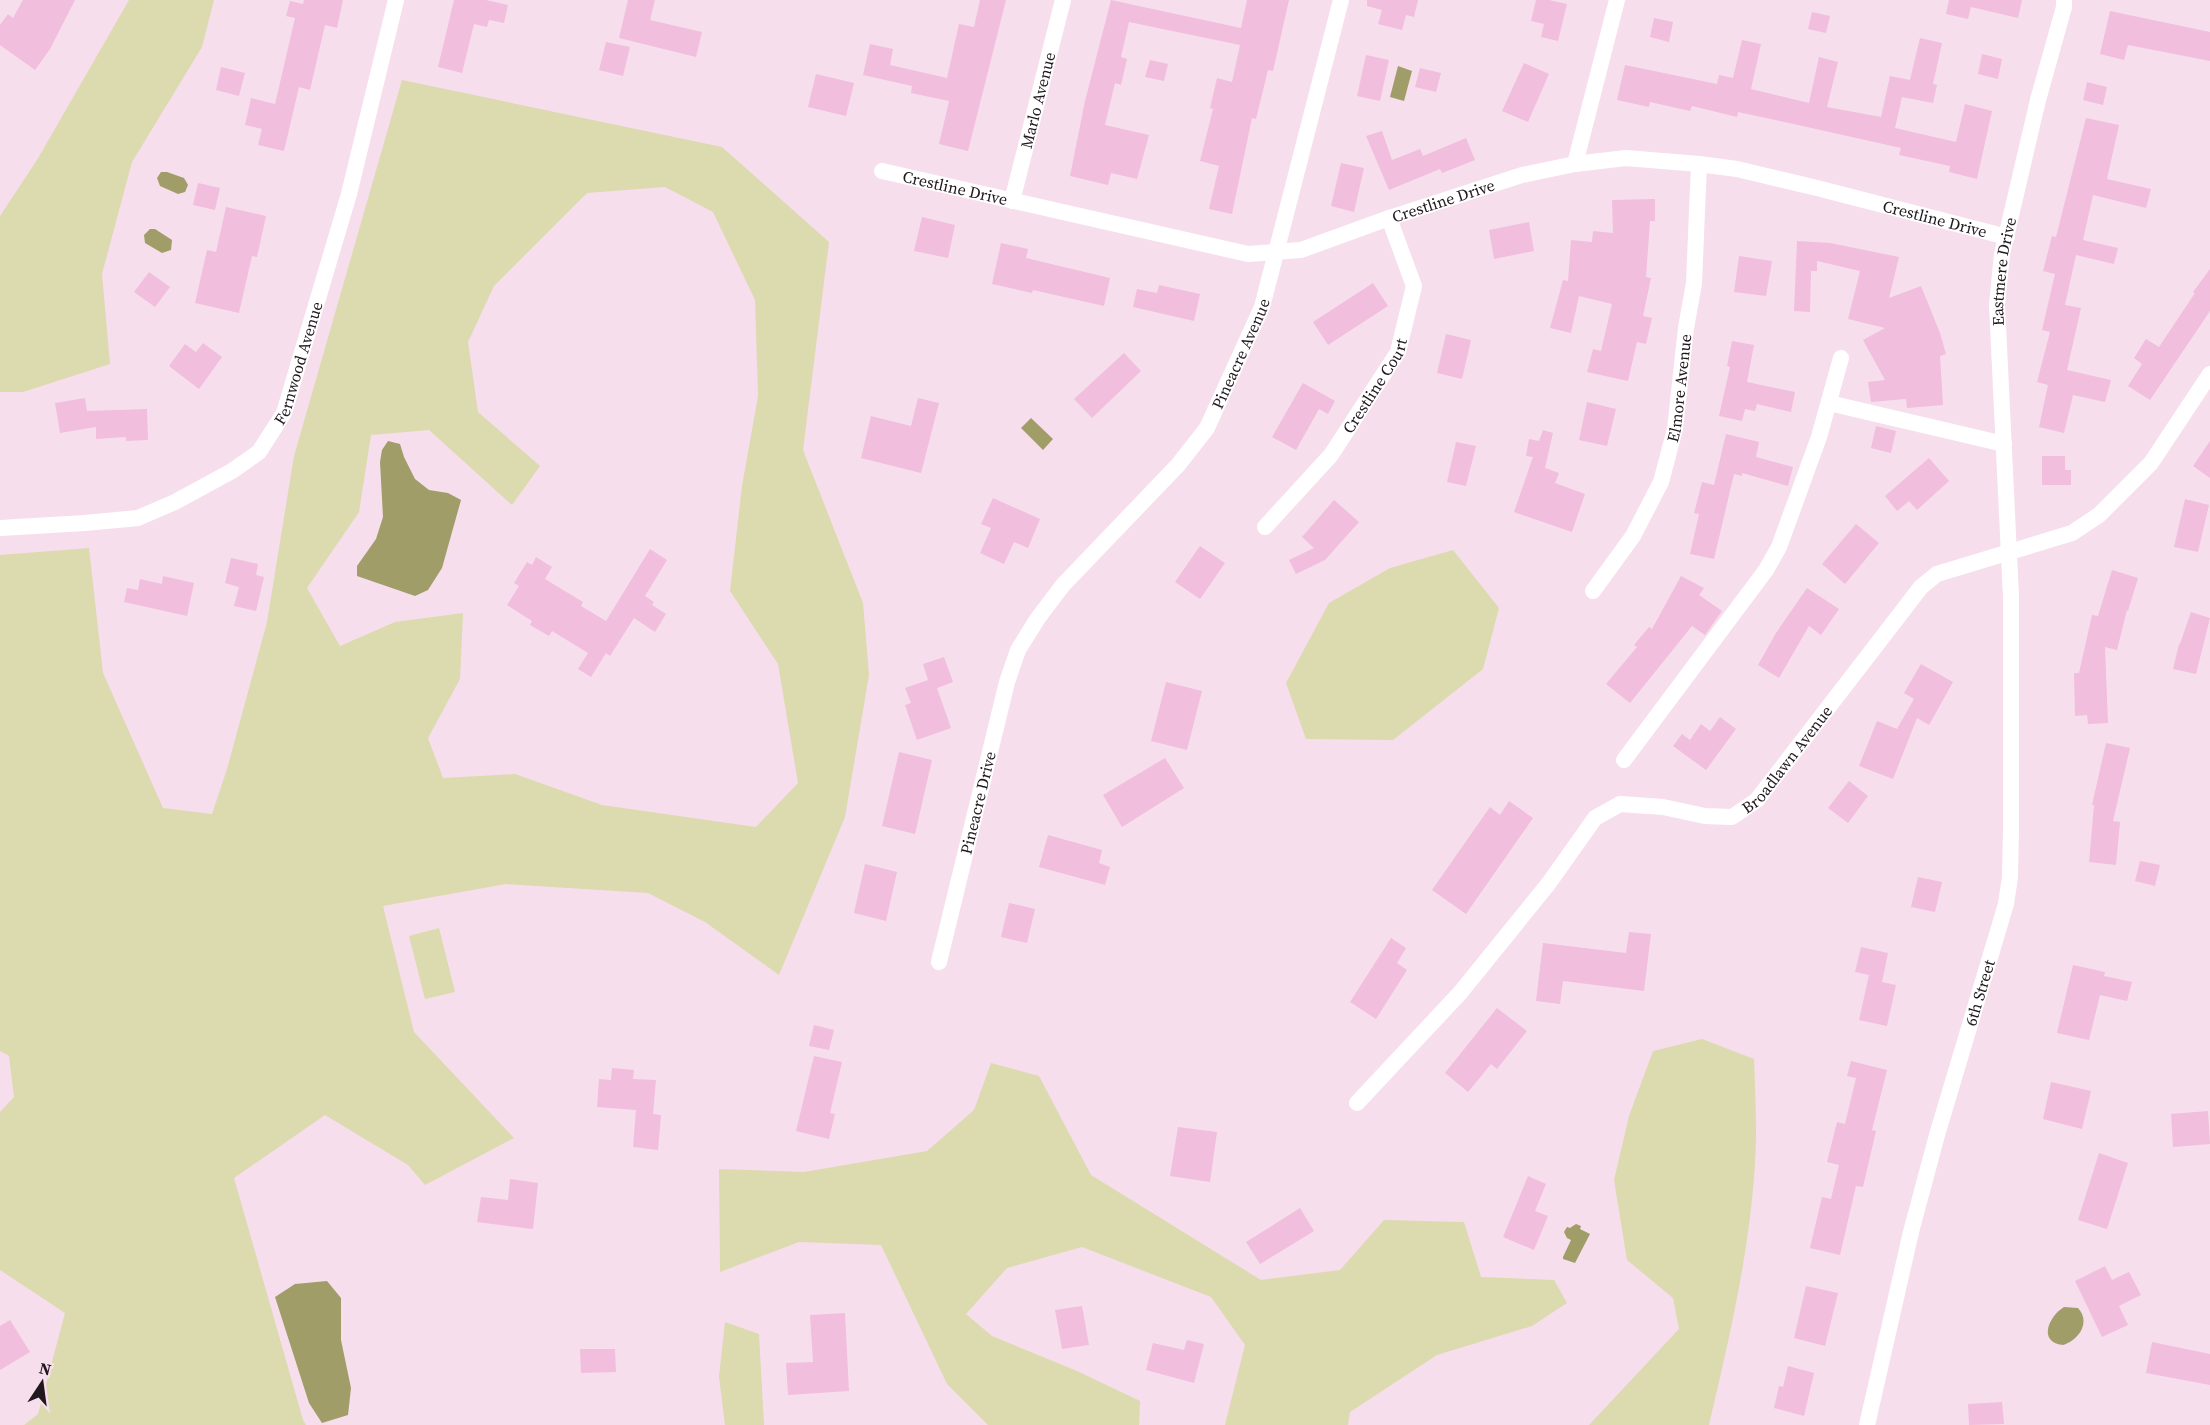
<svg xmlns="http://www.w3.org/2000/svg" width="2210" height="1425" font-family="'Source Serif 4',serif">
<rect width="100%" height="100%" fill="#f7deed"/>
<!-- green -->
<g fill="#dcdaaf" fill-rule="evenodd">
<polygon points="129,0 214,0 202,47 132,162 102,274 110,364 23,392 0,392 0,216 37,160"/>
<path d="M402,80L722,147L829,242L803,450L863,603L869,675L845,817L779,975L705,922L648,893L506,884L383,906L414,1032L514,1138L425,1185L408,1165L325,1115L234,1178L303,1420L306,1425H24L38,1414L65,1313L0,1270V1112L14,1097L9,1056L0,1051V555L89,548L103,673L163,808L212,814L227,769L267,622L294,456ZM665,187L713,212L755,300L758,396L742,486L730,591L778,664L798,783L756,827L602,805L515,774L443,778L428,738L460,679L463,613L395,622L340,646L307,588L359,512L371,435L429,430L512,505L540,466L478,412L468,342L494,286L587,193Z"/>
<polygon points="1453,550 1499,608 1483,669 1393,740 1306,739 1286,683 1329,603 1390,568"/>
<polygon points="439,928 455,992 425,999 409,936"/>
<path d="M1702,1039L1754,1059C1755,1085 1756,1111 1756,1137C1754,1234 1731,1331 1709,1425H1589L1679,1329L1673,1298L1627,1260L1614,1180L1629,1116L1653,1051Z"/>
<polygon points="991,1063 1039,1076 1091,1175 1261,1280 1340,1270 1384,1220 1464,1222 1481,1277 1554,1280 1567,1303 1532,1326 1437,1355 1350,1412 1348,1425 1225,1425 1245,1345 1211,1297 1082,1247 1007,1268 966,1314 992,1336 1077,1371 1140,1401 1139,1425 988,1425 947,1384 881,1245 799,1242 720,1272 719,1169 804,1172 927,1151 974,1110"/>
<polygon points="725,1322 759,1334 764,1425 725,1425 719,1377"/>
</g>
<!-- water -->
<g fill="#a09d68">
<polygon points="1398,66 1412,71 1404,101 1390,97"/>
<polygon points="161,172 167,172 184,178 188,185 185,192 178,194 160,186 157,178"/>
<polygon points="150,229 155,229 172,240 171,250 162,253 145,243 144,235"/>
<polygon points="1031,418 1053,439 1043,450 1021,428"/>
<polygon points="388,441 400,444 404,457 415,479 429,490 448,493 461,500 442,568 428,590 415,596 357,576 357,566 376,539 383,517 380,462 382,450"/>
<polygon points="1576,1224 1581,1226 1580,1229 1590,1234 1575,1263 1563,1259 1563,1257 1571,1240 1567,1238 1564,1232 1567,1227 1570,1228"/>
<polygon points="327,1281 341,1298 341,1340 351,1388 348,1415 322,1423 309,1403 275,1297 295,1284"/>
<path d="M2064,1307L2078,1308C2091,1322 2079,1340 2063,1345C2037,1342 2049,1316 2064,1307Z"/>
</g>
<!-- building -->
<g fill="#f1bede">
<polygon points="23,0 75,0 50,49 35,70 0,45 0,25 8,14 13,18"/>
<polygon points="304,0 343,0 337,28 325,25 310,90 299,87 284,151 258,145 262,129 245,125 251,98 275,104 295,18 286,16 290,1 303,4"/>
<polygon points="454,0 486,0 508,5 504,23 489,20 487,27 474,24 462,73 438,67"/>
<polygon points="628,0 655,0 650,20 702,32 696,57 619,38"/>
<polygon points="980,0 1006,0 968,151 939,144 949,101 911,93 912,86 863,75 870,44 893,49 890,65 947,78 959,24 974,27"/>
<polygon points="1111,0 1241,28 1247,0 1289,0 1273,71 1268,70 1256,119 1252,118 1232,214 1209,209 1219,166 1200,161 1213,109 1210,108 1217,78 1232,82 1240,45 1129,22 1121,57 1127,59 1121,85 1115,83 1105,125 1149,135 1137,179 1111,173 1108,185 1070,176 1085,101"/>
<polygon points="1367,0 1418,0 1414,17 1406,15 1402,30 1378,24 1382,10 1367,6"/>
<polygon points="1536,0 1549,0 1567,4 1558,41 1541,37 1544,24 1531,21"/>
<polygon points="1949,0 2022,0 2018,18 1971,7 1968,19 1946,14"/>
<polygon points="2110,11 2210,32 2210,61 2128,45 2124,60 2100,54"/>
<polygon points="1812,12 1830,16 1826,33 1808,29"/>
<polygon points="1654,18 1673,22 1669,42 1650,37"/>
<polygon points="1920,38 1942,43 1933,84 1937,85 1933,103 1902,97 1895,128 1956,142 1965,104 1992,111 1977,179 1949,172 1950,166 1899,155 1901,148 1789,123 1738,112 1737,117 1692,106 1690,111 1650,102 1649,107 1617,100 1625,65 1717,84 1719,75 1733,78 1742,40 1761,44 1751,89 1809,103 1819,57 1838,62 1827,107 1881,117 1890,76 1910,80"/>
<polygon points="606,42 630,47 623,76 599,70"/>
<polygon points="1982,54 2002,59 1998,79 1978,74"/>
<polygon points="1366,55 1389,60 1380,101 1357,96"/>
<polygon points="1150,60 1168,64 1164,81 1145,77"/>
<polygon points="1524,63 1549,74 1528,122 1502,111"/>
<polygon points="221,67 245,73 239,96 216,90"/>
<polygon points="1420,68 1441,73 1436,92 1415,87"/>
<polygon points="816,74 854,83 846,116 808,107"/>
<polygon points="2087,82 2107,87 2103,105 2083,100"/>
<polygon points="2086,118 2119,125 2107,179 2151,189 2146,208 2093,195 2083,240 2118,248 2114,264 2076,255 2065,305 2081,308 2067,370 2111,380 2105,402 2073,395 2064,433 2039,427 2048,385 2037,382 2050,332 2042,330 2055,274 2043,271 2052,236 2056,237"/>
<polygon points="1382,131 1392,160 1420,149 1423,156 1466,138 1475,160 1442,173 1440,169 1389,190 1366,136"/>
<polygon points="1341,163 1364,168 1354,212 1331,206"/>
<polygon points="198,183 220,188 215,210 193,205"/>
<polygon points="1655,199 1655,221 1650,221 1646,277 1651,278 1643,316 1652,318 1646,344 1637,342 1628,381 1587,372 1593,349 1601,351 1612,304 1579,296 1571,333 1550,328 1563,280 1568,281 1571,240 1592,242 1593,231 1613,233 1612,200"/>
<polygon points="226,207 266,216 257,257 252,256 239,313 195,303 207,250 216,252"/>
<polygon points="922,217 955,225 948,258 914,251"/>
<polygon points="1529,222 1534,251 1494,259 1489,230"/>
<polygon points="1797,241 1830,243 1899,257 1889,298 1921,286 1940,333 1946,354 1940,356 1943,405 1907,408 1906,399 1871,402 1868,382 1885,380 1863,340 1885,328 1848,319 1860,271 1817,261 1817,271 1811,271 1810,312 1794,311"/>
<polygon points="1001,243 1028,249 1026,258 1110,278 1104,306 1033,290 1032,293 992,284"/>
<polygon points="1739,256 1772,261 1766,296 1734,292"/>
<polygon points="2210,269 2210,311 2150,400 2128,386 2142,364 2134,358 2146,339 2159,347 2195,293 2193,292"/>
<polygon points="149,272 170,287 155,307 134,292"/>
<polygon points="1373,283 1388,306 1328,345 1313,322"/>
<polygon points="1159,285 1200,294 1194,321 1133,307 1137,289 1157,293"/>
<polygon points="1446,334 1471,340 1462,379 1437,373"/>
<polygon points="1732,341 1754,345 1747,382 1795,392 1791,412 1757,404 1755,411 1745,409 1742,421 1719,416 1730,367 1727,366"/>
<polygon points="203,343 222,357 199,389 169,366 185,344 196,352"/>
<polygon points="1124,353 1141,371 1092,418 1074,399"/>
<polygon points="1303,383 1335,401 1328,414 1319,409 1296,450 1272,437"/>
<polygon points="85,398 87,411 147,409 148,440 126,441 126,437 96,439 96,427 60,433 55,403"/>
<polygon points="918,398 939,403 921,473 861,458 871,416 911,426"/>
<polygon points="1587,402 1616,409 1607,446 1579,440"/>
<polygon points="1876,426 1896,431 1891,453 1871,448"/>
<polygon points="1543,430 1553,433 1545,468 1559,473 1555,483 1585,494 1572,532 1514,512 1533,457 1526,456 1529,439 1539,441"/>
<polygon points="1726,434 1759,442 1756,457 1793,467 1788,486 1742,473 1742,476 1734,474 1714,559 1690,554 1699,514 1694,513 1702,482 1714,485"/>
<polygon points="2210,441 2210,478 2193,466"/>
<polygon points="1456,442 1476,446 1466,486 1447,482"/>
<polygon points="2042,456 2065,456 2065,470 2071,470 2071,485 2042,485"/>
<polygon points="1929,458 1949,481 1917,510 1909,501 1897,511 1885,496"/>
<polygon points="993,498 1040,519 1028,548 1014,542 1004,564 980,553 991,528 981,524"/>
<polygon points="2185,499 2209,505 2198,552 2174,547"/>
<polygon points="1334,500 1359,522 1325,560 1296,574 1289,560 1314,548 1302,537"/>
<polygon points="1856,524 1879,543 1845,584 1822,564"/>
<polygon points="1200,546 1225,563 1200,599 1175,582"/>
<polygon points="650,549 667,560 645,596 654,602 652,605 666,614 655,632 634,618 610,656 606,653 591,677 578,669 588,653 552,631 549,636 530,625 532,621 507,605 519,586 514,583 527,562 532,565 536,557 552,567 545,579 583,602 581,606 606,621"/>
<polygon points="231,558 258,564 256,575 264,577 256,611 234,606 239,587 225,583"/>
<polygon points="2112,570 2138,578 2128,611 2127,610 2117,650 2105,647 2108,723 2088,724 2087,715 2075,716 2074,673 2079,673 2092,615 2098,616"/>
<polygon points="163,576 194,583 187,616 124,602 127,588 138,590 140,579 162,584"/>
<polygon points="1681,576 1704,588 1699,595 1722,611 1705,635 1692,626 1630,703 1606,684 1637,647 1634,645 1649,627 1652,629"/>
<polygon points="1807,588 1839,609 1821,635 1809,626 1779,678 1758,665 1776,633"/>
<polygon points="2191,612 2210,618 2196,674 2173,669 2179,644 2180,644"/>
<polygon points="944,657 953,682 937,688 951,728 917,740 905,705 911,703 905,688 928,680 923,664"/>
<polygon points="1921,664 1953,682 1929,725 1917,718 1893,779 1859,766 1877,721 1897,729 1914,699 1904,693"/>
<polygon points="1166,682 1202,691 1187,750 1151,741"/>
<polygon points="1720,717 1736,729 1706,770 1673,746 1682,734 1690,740 1701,724 1710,731"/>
<polygon points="2106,743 2130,748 2113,821 2120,822 2116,865 2089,862 2094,805 2092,805"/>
<polygon points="899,752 932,760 915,834 882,826"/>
<polygon points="1165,758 1184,788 1122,827 1103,795"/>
<polygon points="1849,781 1868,796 1848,823 1828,808"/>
<polygon points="1509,801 1533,818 1466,914 1432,890 1490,807 1500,815"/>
<polygon points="1048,835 1102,850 1099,863 1110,867 1105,885 1039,867"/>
<polygon points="2140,861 2160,865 2155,886 2135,881"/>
<polygon points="865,864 897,872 886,921 854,913"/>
<polygon points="1918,877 1942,882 1935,912 1911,907"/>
<polygon points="1009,903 1035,909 1027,943 1001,937"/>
<polygon points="1629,932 1651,934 1644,991 1563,981 1560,1004 1536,1001 1543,943 1626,953"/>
<polygon points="1391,938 1406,948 1397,963 1407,970 1376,1019 1350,1002"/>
<polygon points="1861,947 1888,953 1882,982 1896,985 1887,1026 1859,1020 1869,975 1855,972"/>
<polygon points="2073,965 2105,972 2104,976 2132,982 2127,1001 2100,995 2089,1040 2057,1033"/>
<polygon points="1497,1008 1527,1031 1497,1069 1491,1064 1468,1092 1445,1073"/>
<polygon points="814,1025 834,1030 829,1050 809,1046"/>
<polygon points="814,1056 842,1062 830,1113 835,1114 829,1139 796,1131"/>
<polygon points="1851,1061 1887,1070 1872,1130 1876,1131 1863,1187 1856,1186 1840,1255 1810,1248 1822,1197 1831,1199 1839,1165 1827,1162 1837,1122 1845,1124 1856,1078 1847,1076"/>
<polygon points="612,1068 634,1070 633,1079 656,1080 653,1114 661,1115 658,1150 633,1147 636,1110 597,1107 599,1079 611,1080"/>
<polygon points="2051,1082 2091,1091 2082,1129 2043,1119"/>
<polygon points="2208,1111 2210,1144 2173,1147 2171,1114"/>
<polygon points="1178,1127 1217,1132 1210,1182 1170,1176"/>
<polygon points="2099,1153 2128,1163 2107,1229 2078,1220"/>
<polygon points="1528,1176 1546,1184 1535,1211 1548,1216 1534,1250 1503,1237"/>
<polygon points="510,1179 538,1183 533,1229 477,1222 481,1197 508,1200"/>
<polygon points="1300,1208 1314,1231 1260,1264 1246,1242"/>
<polygon points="2105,1266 2112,1280 2129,1272 2141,1295 2119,1306 2128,1325 2102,1337 2075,1281"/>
<polygon points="1806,1286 1838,1293 1825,1346 1794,1338"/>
<polygon points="1082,1306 1089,1345 1062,1349 1055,1310"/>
<polygon points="845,1313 849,1391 788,1395 786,1363 813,1362 810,1315"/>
<polygon points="10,1320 30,1352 0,1370 0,1326"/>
<polygon points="1187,1340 1204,1344 1194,1383 1146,1370 1153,1343 1184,1350"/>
<polygon points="2152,1342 2210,1354 2210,1385 2146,1373"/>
<polygon points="580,1349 615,1349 616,1372 581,1373"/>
<polygon points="1788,1366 1814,1373 1804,1416 1774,1408 1779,1386 1783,1387"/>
<polygon points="2002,1402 2004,1424 1969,1425 1968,1404"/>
</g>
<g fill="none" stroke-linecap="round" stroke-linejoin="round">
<!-- street -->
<g stroke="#fff" stroke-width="16">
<polyline points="1575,164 1617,0"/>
<path id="s1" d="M882,171L1248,254L1301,250L1389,218L1522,175L1575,164L1626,158L1699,164L1737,169L1817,188L2007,237"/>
<path id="s2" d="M1012,201L1063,0"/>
<polyline points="1829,403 2004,444"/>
<path id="s3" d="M1265,527L1331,455L1398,352L1414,286L1389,218"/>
<path id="s4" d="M0,528L85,523L138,518L175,502L232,471L259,452L284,413L349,194L396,0"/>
<path id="s5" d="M1593,591L1633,536L1661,482L1675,429L1686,328L1694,283L1699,164"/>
<polyline points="1624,760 1766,570 1779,547 1819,437 1841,358"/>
<path id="s6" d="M939,962L1007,682L1018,650L1038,618L1063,585L1178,465L1207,428L1262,307L1341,0"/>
<path id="s7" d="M1357,1103L1460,993L1549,883L1595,818L1620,804L1663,807L1705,816L1732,817L1757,800L1921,587L1937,574L2072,533L2099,515L2151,463L2210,374"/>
<path id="s8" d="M1867,1425L1911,1232L1937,1135L2006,904L2010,877L2011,830V597L1997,305L2002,254L2038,100L2064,7V0"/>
</g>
</g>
<g text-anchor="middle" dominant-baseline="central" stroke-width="5" stroke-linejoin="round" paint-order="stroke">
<!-- street labels -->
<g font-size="16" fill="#20181d" stroke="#f7deed">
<text stroke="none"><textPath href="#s2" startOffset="104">Marlo Avenue</textPath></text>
<text stroke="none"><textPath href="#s1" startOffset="75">Crestline Drive</textPath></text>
<text stroke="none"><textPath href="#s1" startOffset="579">Crestline Drive</textPath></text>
<text stroke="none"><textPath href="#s1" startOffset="1083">Crestline Drive</textPath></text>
<text stroke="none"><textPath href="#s8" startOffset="1173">Eastmere Drive</textPath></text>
<text stroke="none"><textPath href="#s6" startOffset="696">Pineacre Avenue</textPath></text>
<text stroke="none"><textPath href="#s4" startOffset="375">Fernwood Avenue</textPath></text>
<text stroke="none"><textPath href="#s3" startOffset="180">Crestline Court</textPath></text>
<text stroke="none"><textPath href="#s5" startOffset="225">Elmore Avenue</textPath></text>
<text stroke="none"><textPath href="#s7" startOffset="594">Broadlawn Avenue</textPath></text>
<text stroke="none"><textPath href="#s6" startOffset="164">Pineacre Drive</textPath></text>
<text stroke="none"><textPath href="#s8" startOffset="447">6th Street</textPath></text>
</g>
</g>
<!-- north arrow -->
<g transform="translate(42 1383) rotate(13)" stroke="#f7deed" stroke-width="4.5" paint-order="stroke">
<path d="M0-4.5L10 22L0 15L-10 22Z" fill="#20181d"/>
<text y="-9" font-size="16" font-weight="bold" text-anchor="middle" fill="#20181d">N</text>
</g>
</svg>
